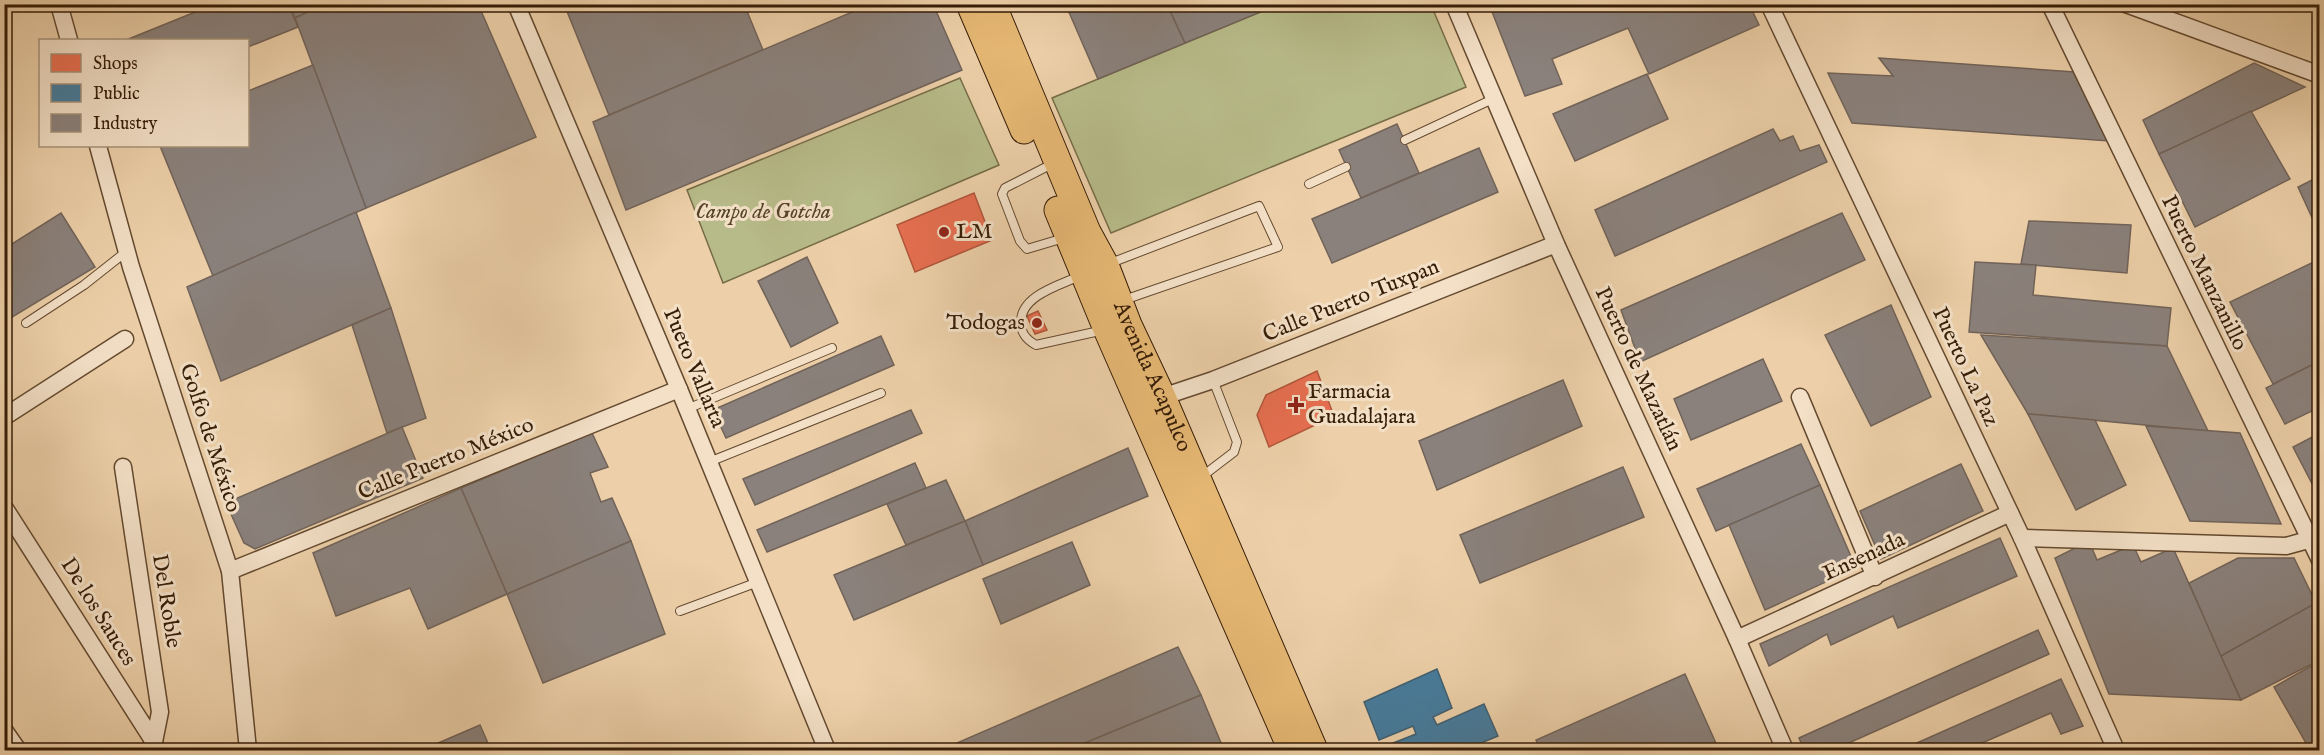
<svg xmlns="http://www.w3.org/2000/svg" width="2324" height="755" font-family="'IM FELL English',serif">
<rect width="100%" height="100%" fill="#edd0a9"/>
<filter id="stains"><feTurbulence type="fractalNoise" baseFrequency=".00333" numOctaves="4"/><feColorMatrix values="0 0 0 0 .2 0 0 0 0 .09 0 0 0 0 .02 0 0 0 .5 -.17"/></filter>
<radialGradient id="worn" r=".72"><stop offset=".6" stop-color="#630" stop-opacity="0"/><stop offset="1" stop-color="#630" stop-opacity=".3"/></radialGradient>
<!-- green -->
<g fill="#b7bb89" stroke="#766c48" stroke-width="1.5">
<polygon points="1280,4 1431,5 1466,87 1111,233 1052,98"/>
<polygon points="960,78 999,165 723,283 687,190"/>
</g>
<!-- shops -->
<g fill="#e76f51" stroke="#b2563b" stroke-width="1.5">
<polygon points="974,193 992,240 915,272 897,225"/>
<polygon points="1038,311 1047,330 1035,334 1027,316"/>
<polygon points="1317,371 1334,416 1269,447 1257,415 1266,395"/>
</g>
<!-- public -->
<polygon fill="#457b9d" stroke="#405f70" stroke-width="1.5" points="1437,669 1452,708 1433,717 1437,725 1484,704 1498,736 1464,750 1384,750 1383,747 1416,734 1413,726 1379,740 1364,702"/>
<!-- industry -->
<g fill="#8a817c" stroke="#716359" stroke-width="1.5">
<polygon points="215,4 288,4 298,27 248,47 248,40 126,40"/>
<polygon points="289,4 325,4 295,18"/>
<polygon points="325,4 478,4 536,137 366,208 295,18"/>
<polygon points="564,4 744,4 763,50 609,115"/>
<polygon points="871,4 933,4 962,70 626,210 593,122"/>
<polygon points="1082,4 1167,4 1185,43 1098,79 1068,10"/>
<polygon points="1167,4 1280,4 1185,43"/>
<polygon points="1489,4 1749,4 1759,25 1649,74 1628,28 1552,59 1562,84 1525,96"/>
<polygon points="1879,58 2075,72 2109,141 1852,123 1828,73 1893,76"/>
<polygon points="2254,63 2305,87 2159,154 2143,120"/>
<polygon points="313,65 366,208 213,276 160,146 248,146 248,91"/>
<polygon points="1647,74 1668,119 1575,161 1553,114"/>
<polygon points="2251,111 2290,179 2195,227 2159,154"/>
<polygon points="1397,124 1419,173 1361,198 1339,150"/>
<polygon points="1773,129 1780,141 1793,136 1800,151 1819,145 1827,162 1615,256 1595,210"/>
<polygon points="1479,148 1498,192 1332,263 1312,219"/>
<polygon points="2320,176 2320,235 2298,187"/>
<polygon points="356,212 391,308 221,381 187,287"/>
<polygon points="61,213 95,267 4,322 4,249"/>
<polygon points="1842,213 1865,260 1640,362 1621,310"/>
<polygon points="2029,221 2131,225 2127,273 2021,264"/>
<polygon points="807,257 838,323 791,347 758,281"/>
<polygon points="2320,259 2320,361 2273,384 2230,302"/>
<polygon points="1975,262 2036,265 2033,295 2171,308 2167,346 1969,332"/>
<polygon points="1891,305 1931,397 1871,426 1825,335"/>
<polygon points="391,308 426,418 387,433 352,325"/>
<polygon points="1981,335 2167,346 2208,431 2028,414"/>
<polygon points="881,336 894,365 726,438 713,410"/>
<polygon points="1763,359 1782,401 1691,440 1674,399"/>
<polygon points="2320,361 2320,407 2285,424 2266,388"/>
<polygon points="1563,380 1582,426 1437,490 1419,441"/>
<polygon points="911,410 922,433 755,505 743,479"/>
<polygon points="2028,414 2095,420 2126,485 2076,510"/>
<polygon points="2146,426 2240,433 2281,524 2190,521"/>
<polygon points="402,427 423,478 255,549 244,543 226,503"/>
<polygon points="592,433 608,467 590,473 601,502 612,498 631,541 507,594 461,488"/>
<polygon points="2320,433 2320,499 2293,447"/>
<polygon points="1801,444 1820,485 1716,531 1697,489"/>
<polygon points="1128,448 1148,496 983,565 965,521"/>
<polygon points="915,463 926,488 767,552 757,530"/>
<polygon points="1961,464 1983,511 1881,559 1860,511"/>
<polygon points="1623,467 1644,517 1480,583 1460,535"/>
<polygon points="946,480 965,521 906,545 887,504"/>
<polygon points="1820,485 1856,568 1765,610 1729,525"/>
<polygon points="461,488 507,594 428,629 410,588 336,616 313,553"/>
<polygon points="965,521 983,565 854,620 834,575"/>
<polygon points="2000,538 2017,576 1898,628 1893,616 1831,645 1827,634 1769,666 1760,644"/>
<polygon points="631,541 665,634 543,683 507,594"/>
<polygon points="2089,541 2097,560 2133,545 2141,562 2173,548 2241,700 2109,694 2055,558"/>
<polygon points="1072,542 1090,585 1001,624 983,579"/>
<polygon points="2238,558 2294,558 2316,603 2221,656 2189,583"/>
<polygon points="2316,603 2320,610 2320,660 2241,700 2221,656"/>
<polygon points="2038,630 2049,654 1833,750 1804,750 1799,738"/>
<polygon points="1178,647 1201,695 1068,750 941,750"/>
<polygon points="2320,661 2320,750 2310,750 2274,687"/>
<polygon points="1685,674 1719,750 1541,750 1536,740"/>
<polygon points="2061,679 2083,726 2061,734 2051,713 1966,750 1901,750"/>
<polygon points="1201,695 1224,750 1068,750"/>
<polygon points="480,725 491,750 422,750"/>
</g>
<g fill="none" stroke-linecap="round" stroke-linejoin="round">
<defs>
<g id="lane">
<polyline points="1405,140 1495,98"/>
<polyline points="1054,163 1005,188 1002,194 1020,241 1027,249 1064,238"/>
<polyline points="1309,184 1346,167"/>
<polyline points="1108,264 1259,206 1278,247 1121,301"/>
<path d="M1082,275C1061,285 1020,295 1021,323C1021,334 1027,340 1036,345L1104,330"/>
<polyline points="26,323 84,285 127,251"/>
<polyline points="687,409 832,348"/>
<polyline points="709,462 881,393"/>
<polyline points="1200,478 1234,452 1237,442 1213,380"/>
<polyline points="680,611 758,582"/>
</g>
<g id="street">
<polyline points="59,4 69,40"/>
<polyline points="516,4 679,389 827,750"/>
<polyline points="1454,4 1556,244 1737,639 1785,750"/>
<polyline points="1769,4 2022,538 2116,750"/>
<polyline points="2050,4 2320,560"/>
<polyline points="2126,4 2320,75"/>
<polyline points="98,146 131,267 230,571 248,750"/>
<polyline points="1162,397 1213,380 1556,244"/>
<polyline points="1800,397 1875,577"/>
<polyline points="4,417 125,339"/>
<polyline points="123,467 160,712 154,742 149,750"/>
<polyline points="4,507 154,742"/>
<polyline points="2022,538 2286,546 2308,540 2320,534"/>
<polyline points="230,571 679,389"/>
<polyline points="1737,639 2010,513"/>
<polyline points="4,730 18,750"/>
</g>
<g id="primary">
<polyline points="970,4 1024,130"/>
<path id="s1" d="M992,4L1087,232L1105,265L1128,325L1162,397L1314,750"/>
<polyline points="1058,210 1107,329 1292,750"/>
</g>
</defs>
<!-- lane casing -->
<use href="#lane" stroke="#644a30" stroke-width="10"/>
<!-- street casing -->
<use href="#street" stroke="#644a30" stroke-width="19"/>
<!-- primary casing -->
<use href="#primary" stroke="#361d07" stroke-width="29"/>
<!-- lane -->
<use href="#lane" stroke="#f3e0c7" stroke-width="8"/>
<!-- street -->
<use href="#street" stroke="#f3e0c7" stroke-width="16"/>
<!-- primary -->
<use href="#primary" stroke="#e6b874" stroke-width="27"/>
</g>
<!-- markers -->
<g fill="#8f2418" stroke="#f3e0c7" stroke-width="2">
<circle cx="944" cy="232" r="6"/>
<circle cx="1037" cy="323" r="6"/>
<path d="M1293 396h6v6h6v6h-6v6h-6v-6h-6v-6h6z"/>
</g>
<g text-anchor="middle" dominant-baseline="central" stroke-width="6" stroke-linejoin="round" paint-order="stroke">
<!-- park labels -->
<g font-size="22" font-style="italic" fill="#564428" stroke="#f3e0c7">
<text x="763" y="212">Campo de Gotcha</text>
</g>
<!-- poi labels -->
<g font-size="22" fill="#361d07" stroke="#f3e0c7" text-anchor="start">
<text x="956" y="232">LM</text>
<text x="1025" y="323" text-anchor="end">Todogas</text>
<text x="1308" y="392">Farmacia<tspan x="1308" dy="25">Guadalajara</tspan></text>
</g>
<!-- street labels -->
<g font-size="22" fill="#361d07" stroke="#f3e0c7">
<text transform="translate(2204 273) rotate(64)">Puerto Manzanillo</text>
<text transform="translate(1351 301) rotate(-22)">Calle Puerto Tuxpan</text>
<text transform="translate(1965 367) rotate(65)">Puerto La Paz</text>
<text transform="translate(694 368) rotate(67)">Pueto Vallarta</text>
<text transform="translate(1638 369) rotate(65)">Puerto de Mazatlán</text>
<text stroke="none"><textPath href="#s1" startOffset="406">Avenida Acapulco</textPath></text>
<text transform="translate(210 438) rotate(72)">Golfo de México</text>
<text transform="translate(446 459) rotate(-22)">Calle Puerto México</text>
<text transform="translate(1864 557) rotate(-25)">Ensenada</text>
<text transform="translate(166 601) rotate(81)">Del Roble</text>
<text transform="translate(98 612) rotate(58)">De los Sauces</text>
</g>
</g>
<!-- margin -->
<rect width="2324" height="755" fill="none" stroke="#edd0a9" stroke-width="24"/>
<rect x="6" y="6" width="2312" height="743" fill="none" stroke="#361d07" stroke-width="3"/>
<rect x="12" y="12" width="2300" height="731" fill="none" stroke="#361d07" stroke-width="1.5"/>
<!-- legend -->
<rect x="39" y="39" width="210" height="108" fill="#f3e0c7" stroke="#a7927a" stroke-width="1.5"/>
<rect x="51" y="54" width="30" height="18" fill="#e76f51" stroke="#a7927a" stroke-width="1.5"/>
<text x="93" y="69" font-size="18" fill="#361d07">Shops</text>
<rect x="51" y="84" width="30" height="18" fill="#457b9d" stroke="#a7927a" stroke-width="1.5"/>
<text x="93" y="99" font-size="18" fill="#361d07">Public</text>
<rect x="51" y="114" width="30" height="18" fill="#8a817c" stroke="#a7927a" stroke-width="1.5"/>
<text x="93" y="129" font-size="18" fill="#361d07">Industry</text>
<rect width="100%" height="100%" filter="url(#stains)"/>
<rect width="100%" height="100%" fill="url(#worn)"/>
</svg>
